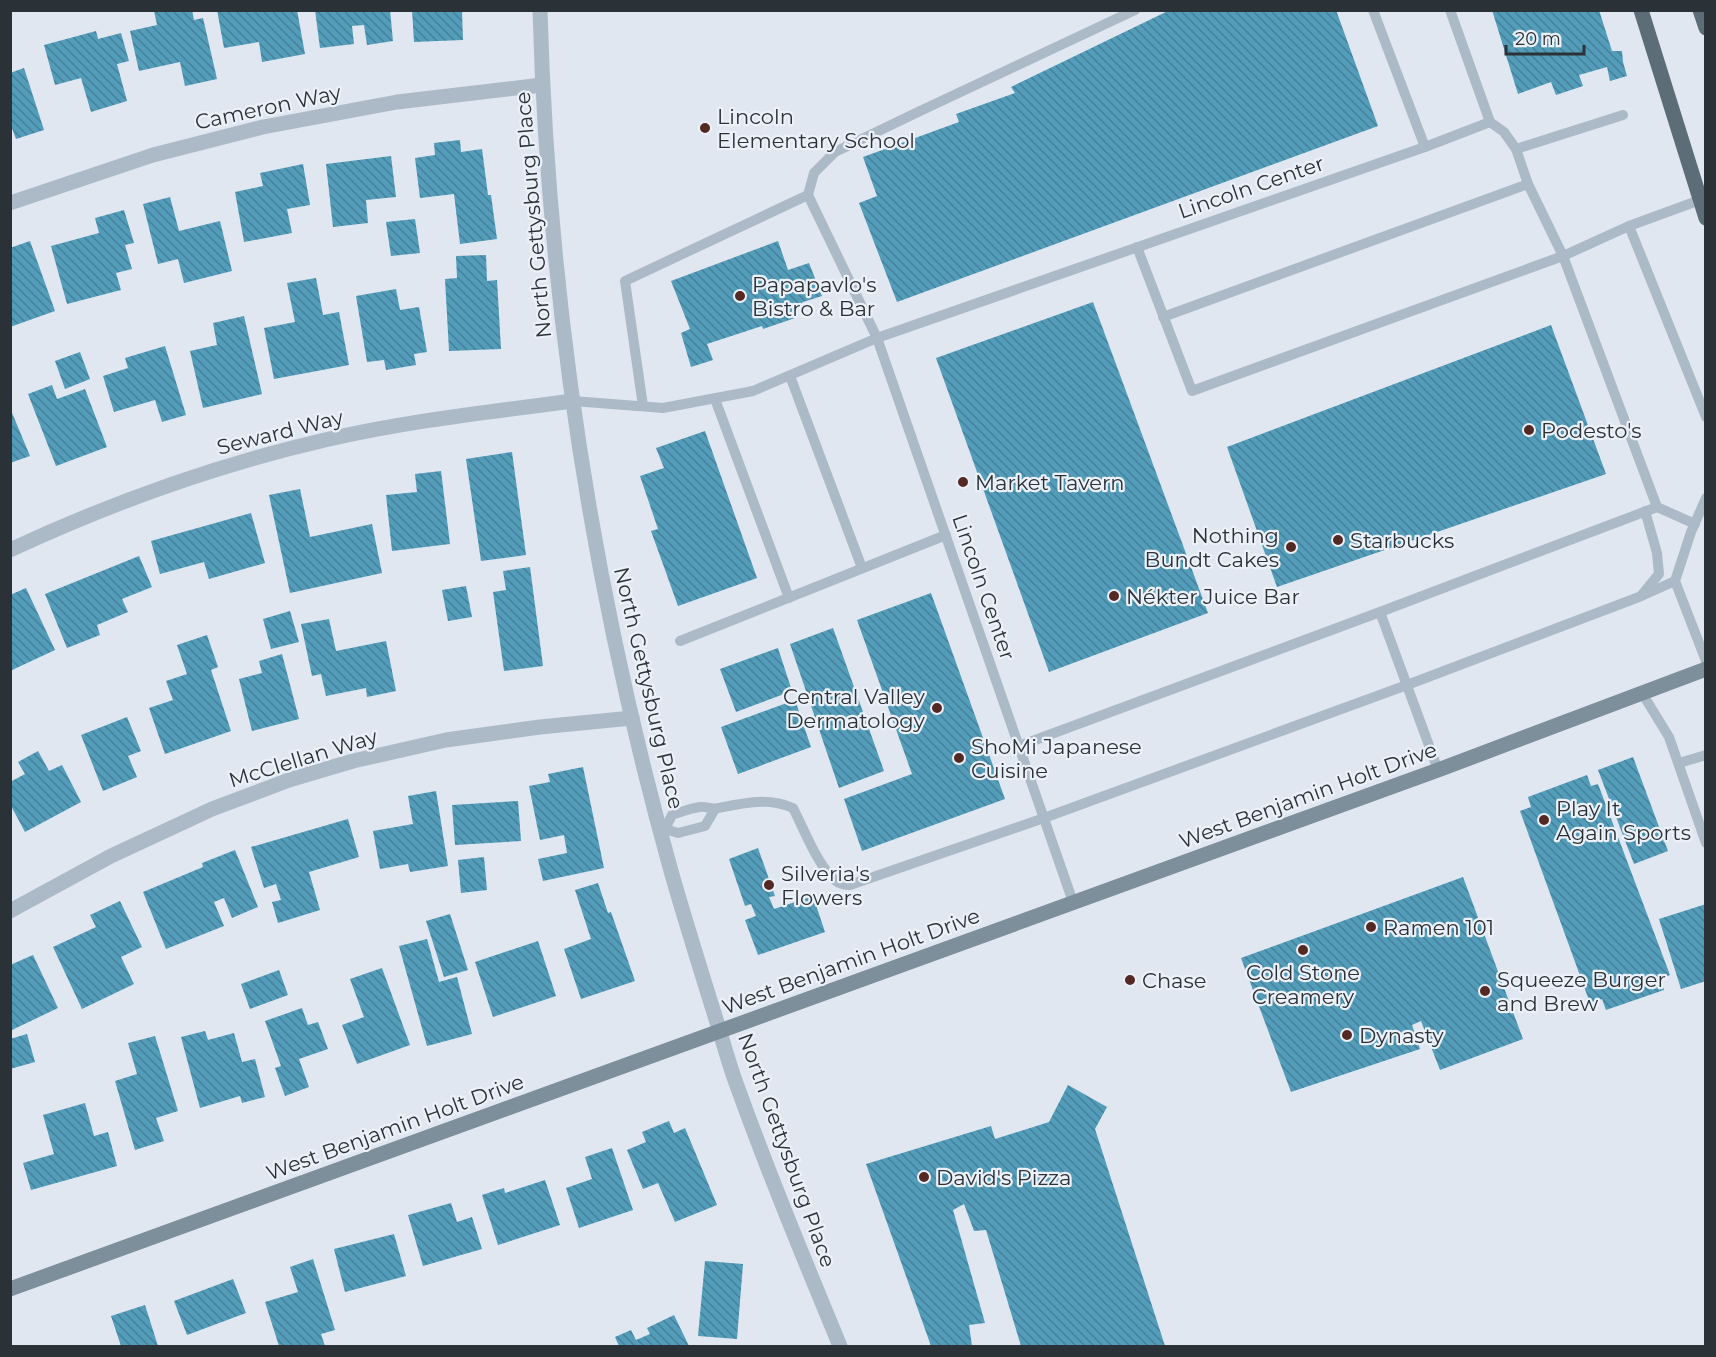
<svg xmlns="http://www.w3.org/2000/svg" width="1716" height="1357" font-family="Montserrat,sans-serif">
<defs>
<pattern id="building-back-hatch" width="6" height="6" patternUnits="userSpaceOnUse" patternTransform="scale(1.5)"><rect width="6" height="6" fill="#539dbb"/><path d="M-1 5l2 2M0 0l6 6M5-1l2 2" fill="none" stroke="#458199"/></pattern>
</defs>
<rect width="100%" height="100%" fill="#e0e7f1"/>
<!-- building -->
<g fill="url(#building-back-hatch)">
<polygon points="158,10 192,10 194,20 203,18 217,79 185,86 180,62 139,71 130,31 157,25 154,11"/>
<polygon points="217,10 297,10 305,54 262,62 259,42 224,48"/>
<polygon points="315,10 390,10 393,41 367,45 364,25 352,26 354,44 320,48"/>
<polygon points="412,10 462,10 463,40 414,42"/>
<polygon points="1170,10 1336,10 1378,126 897,302 859,203 877,196 863,157 959,122 956,114 1015,93 1011,87"/>
<polygon points="1492,10 1599,10 1612,51 1622,51 1623,62 1627,76 1610,81 1607,67 1579,75 1583,86 1556,95 1551,82 1518,94"/>
<polygon points="96,31 98,39 121,33 129,61 117,64 127,101 91,112 81,78 55,85 44,45"/>
<polygon points="24,68 44,130 16,139 10,123 10,73"/>
<polygon points="460,140 461,152 482,149 488,195 491,195 497,239 460,244 454,194 420,198 415,158 435,155 434,143"/>
<polygon points="391,156 396,197 366,200 368,223 333,227 326,164"/>
<polygon points="303,164 310,205 287,209 292,233 244,242 235,192 263,186 260,173"/>
<polygon points="170,197 179,231 220,221 232,271 184,283 178,259 158,264 143,204"/>
<polygon points="124,210 134,243 125,245 132,269 116,273 121,290 67,304 51,246 99,233 95,218"/>
<polygon points="415,219 420,253 391,256 386,222"/>
<polygon points="30,241 55,311 10,327 10,248"/>
<polygon points="778,241 788,270 809,263 822,296 803,302 797,308 798,317 763,329 762,326 707,344 713,360 691,367 681,333 690,329 671,281"/>
<polygon points="486,255 487,281 497,280 501,349 449,351 445,279 457,278 456,256"/>
<polygon points="316,278 323,315 339,312 349,365 274,379 264,328 295,322 287,283"/>
<polygon points="396,289 400,310 419,307 427,352 414,354 416,365 386,370 384,360 367,362 356,296"/>
<polygon points="1093,302 1208,613 1049,672 936,358"/>
<polygon points="244,316 262,394 203,408 190,351 217,345 213,323"/>
<polygon points="1551,325 1606,474 1277,587 1227,447"/>
<polygon points="165,346 186,415 162,422 155,400 114,412 103,376 128,368 125,358"/>
<polygon points="80,352 90,379 65,389 55,361"/>
<polygon points="52,385 57,399 85,389 107,447 56,466 28,394"/>
<polygon points="10,408 30,456 10,463"/>
<polygon points="705,431 757,578 678,606 651,531 658,529 640,476 664,468 656,448"/>
<polygon points="512,452 526,555 481,561 466,459"/>
<polygon points="441,471 450,544 392,551 386,495 417,492 415,474"/>
<polygon points="300,489 310,537 372,524 382,573 290,593 269,495"/>
<polygon points="251,513 265,563 209,579 204,562 160,574 151,541"/>
<polygon points="139,556 152,587 122,599 128,612 97,625 100,635 67,648 45,594"/>
<polygon points="530,567 543,666 504,671 493,592 506,590 503,571"/>
<polygon points="466,586 472,617 448,621 442,590"/>
<polygon points="26,588 55,650 10,671 10,595"/>
<polygon points="931,593 1005,799 862,851 844,799 912,774 857,620"/>
<polygon points="290,611 299,642 271,649 263,619"/>
<polygon points="329,619 336,651 386,641 396,691 367,697 366,688 326,696 321,674 312,676 301,624"/>
<polygon points="833,628 884,771 839,788 790,644"/>
<polygon points="207,635 218,667 211,670 231,731 165,754 149,708 173,700 166,681 187,674 177,645"/>
<polygon points="778,648 792,691 736,712 720,669"/>
<polygon points="282,654 299,719 252,731 239,679 262,673 259,661"/>
<polygon points="795,700 811,747 738,774 721,727"/>
<polygon points="127,717 141,751 128,756 137,777 103,791 81,735"/>
<polygon points="38,751 49,771 62,765 81,802 25,832 10,804 10,782 25,774 18,762"/>
<polygon points="1633,757 1668,851 1634,864 1598,770"/>
<polygon points="583,767 604,868 543,881 538,859 567,853 564,835 540,840 529,786 550,782 548,774"/>
<polygon points="1587,775 1591,786 1598,784 1670,975 1660,979 1664,990 1606,1010 1602,999 1590,1003 1520,811 1531,807 1528,797"/>
<polygon points="436,791 448,866 410,872 408,864 380,869 373,831 413,824 408,796"/>
<polygon points="518,801 521,841 455,845 452,805"/>
<polygon points="348,819 359,857 309,872 320,910 278,923 272,902 281,900 276,884 264,888 251,847"/>
<polygon points="758,848 775,896 769,897 774,909 813,896 825,932 758,955 745,920 756,916 751,904 745,906 729,859"/>
<polygon points="235,850 258,907 232,918 224,898 214,902 224,926 166,949 143,892 203,867 202,863"/>
<polygon points="484,857 487,890 461,893 458,860"/>
<polygon points="1463,877 1523,1039 1440,1070 1421,1021 1412,1025 1420,1049 1291,1092 1241,958"/>
<polygon points="598,883 608,913 611,912 635,981 581,999 564,949 591,939 575,890"/>
<polygon points="120,901 142,947 121,957 134,984 82,1009 53,947 96,927 90,915"/>
<polygon points="1706,904 1706,981 1681,989 1659,919"/>
<polygon points="450,914 468,970 444,977 426,921"/>
<polygon points="427,939 439,982 457,977 472,1034 427,1046 399,946"/>
<polygon points="538,941 556,996 493,1017 475,962"/>
<polygon points="33,955 58,1008 12,1030 10,965"/>
<polygon points="382,968 410,1045 357,1064 342,1025 364,1017 350,979"/>
<polygon points="279,970 288,995 250,1009 241,984"/>
<polygon points="302,1008 308,1025 318,1022 328,1049 299,1059 309,1087 285,1096 275,1068 281,1066 265,1021"/>
<polygon points="205,1031 208,1040 234,1033 242,1062 255,1059 265,1097 242,1103 240,1096 200,1108 181,1037"/>
<polygon points="27,1034 35,1062 10,1069 10,1039"/>
<polygon points="155,1036 178,1111 156,1118 164,1141 135,1150 115,1081 137,1074 128,1043"/>
<polygon points="1068,1085 1107,1107 1095,1129 1165,1346 1021,1346 986,1230 974,1231 964,1204 953,1210 985,1323 969,1325 972,1346 931,1346 866,1164 991,1126 995,1139 1049,1122"/>
<polygon points="85,1103 94,1136 108,1132 117,1166 31,1190 23,1163 54,1154 43,1115"/>
<polygon points="669,1121 674,1133 685,1128 717,1205 675,1222 658,1183 643,1189 627,1150 646,1142 642,1132"/>
<polygon points="612,1148 633,1210 579,1228 566,1188 592,1179 585,1157"/>
<polygon points="545,1180 560,1225 498,1245 482,1195 504,1188 505,1193"/>
<polygon points="451,1203 457,1222 472,1217 482,1249 423,1266 408,1215"/>
<polygon points="394,1234 406,1276 345,1292 334,1249"/>
<polygon points="313,1259 335,1330 321,1334 325,1346 279,1346 265,1302 298,1292 290,1267"/>
<polygon points="705,1261 743,1264 737,1339 698,1336"/>
<polygon points="233,1279 246,1313 187,1335 174,1301"/>
<polygon points="145,1305 158,1346 121,1346 111,1316"/>
<polygon points="674,1315 689,1346 619,1346 615,1337 631,1330 636,1340 650,1334 647,1328"/>
</g>
<g fill="none" stroke-linecap="round" stroke-linejoin="round">
<!-- service -->
<g stroke="#acbac8" stroke-width="10">
<polyline points="1373,10 1425,147"/>
<polyline points="1450,10 1490,122"/>
<polyline points="1516,149 1623,115"/>
<polyline points="808,195 814,173 835,152 918,112 1135,10"/>
<polyline points="1629,226 1706,417"/>
<polyline points="1137,247 1192,391 1563,256 1629,226 1700,200"/>
<polyline points="1163,317 1528,184"/>
<polyline points="790,376 862,568"/>
<polyline points="715,399 789,598"/>
<polyline points="573,401 663,408 753,391 877,338 1425,147 1490,122 1504,132 1516,149 1528,184 1563,256 1657,507 1380,612 1019,746"/>
<polyline points="643,406 625,281 808,195 877,338 1073,902"/>
<polyline points="1657,507 1695,524"/>
<polyline points="1675,581 1691,532 1706,498"/>
<polyline points="1641,596 1659,574 1657,553 1645,511"/>
<polyline points="1380,612 1438,770"/>
<polyline points="680,641 946,535"/>
<polyline points="1642,693 1669,737 1706,843"/>
<polyline points="1679,763 1706,755"/>
<path d="M715,809L705,826L678,833L665,829L672,815C681,812 691,808 700,807C706,806 712,810 718,808C743,803 769,797 793,808C804,829 818,867 836,881C840,884 844,885 850,885L1044,818L1407,685L1639,597L1675,581L1706,661"/>
</g>
<!-- minor -->
<g stroke="#acbac8" stroke-width="15">
<path d="M540,10C548,301 593,591 671,871C685,920 700,968 715,1016C722,1038 728,1061 736,1083C768,1172 804,1259 840,1346"/>
<polyline points="10,203 153,155 263,127 397,102 542,85"/>
<path d="M10,550C111,503 216,465 325,440C406,421 490,412 573,401"/>
<polyline points="10,911 111,856 212,809 289,780 353,761 446,740 540,727 632,718"/>
</g>
<!-- secondary -->
<polyline stroke="#7e8f9c" stroke-width="15" points="10,1289 1438,770 1706,669"/>
<!-- primary -->
<g stroke="#5d6d77" stroke-width="15">
<polyline points="1641,10 1706,218"/>
<polyline points="1700,10 1706,28"/>
</g>
</g>
<!-- markers -->
<g fill="#552923" stroke="#ecf1f9" stroke-width="2">
<circle cx="705" cy="128" r="6"/>
<circle cx="740" cy="296" r="6"/>
<circle cx="1529" cy="430" r="6"/>
<circle cx="963" cy="482" r="6"/>
<circle cx="1338" cy="540" r="6"/>
<circle cx="1291" cy="547" r="6"/>
<circle cx="1114" cy="596" r="6"/>
<circle cx="937" cy="708" r="6"/>
<circle cx="959" cy="758" r="6"/>
<circle cx="1544" cy="820" r="6"/>
<circle cx="769" cy="885" r="6"/>
<circle cx="1371" cy="927" r="6"/>
<circle cx="1303" cy="950" r="6"/>
<circle cx="1130" cy="980" r="6"/>
<circle cx="1485" cy="991" r="6"/>
<circle cx="1347" cy="1035" r="6"/>
<circle cx="924" cy="1177" r="6"/>
</g>
<g text-anchor="middle" dominant-baseline="central" stroke-width="4.5" stroke-linejoin="round" paint-order="stroke">
<!-- street labels -->
<g font-size="21" fill="#2a3237" stroke="#ecf1f9">
<text transform="translate(268 107) rotate(-12)">Cameron Way</text>
<text transform="translate(1251 187) rotate(-19)">Lincoln Center</text>
<text transform="translate(533 215) rotate(-95)">North Gettysburg Place</text>
<text transform="translate(280 432) rotate(-14)">Seward Way</text>
<text transform="translate(984 587) rotate(71)">Lincoln Center</text>
<text transform="translate(649 688) rotate(77)">North Gettysburg Place</text>
<text transform="translate(303 758) rotate(-17)">McClellan Way</text>
<text transform="translate(1308 795) rotate(-20)">West Benjamin Holt Drive</text>
<text transform="translate(851 961) rotate(-20)">West Benjamin Holt Drive</text>
<text transform="translate(395 1127) rotate(-20)">West Benjamin Holt Drive</text>
<text transform="translate(787 1150) rotate(70)">North Gettysburg Place</text>
</g>
<!-- poi labels -->
<g font-size="21" fill="#2a3237" stroke="#ecf1f9" text-anchor="start">
<text x="717" y="116">Lincoln<tspan x="717" dy="24">Elementary School</tspan></text>
<text x="752" y="284">Papapavlo's<tspan x="752" dy="24">Bistro &amp; Bar</tspan></text>
<text x="1541" y="430">Podesto's</text>
<text x="975" y="482">Market Tavern</text>
<text x="1279" y="535" text-anchor="end">Nothing<tspan x="1279" dy="24">Bundt Cakes</tspan></text>
<text x="1350" y="540">Starbucks</text>
<text x="1126" y="596">Nékter Juice Bar</text>
<text x="925" y="696" text-anchor="end">Central Valley<tspan x="925" dy="24">Dermatology</tspan></text>
<text x="971" y="746">ShoMi Japanese<tspan x="971" dy="24">Cuisine</tspan></text>
<text x="1556" y="808">Play It<tspan x="1556" dy="24">Again Sports</tspan></text>
<text x="781" y="873">Silveria's<tspan x="781" dy="24">Flowers</tspan></text>
<text x="1383" y="927">Ramen 101</text>
<text x="1303" y="972" text-anchor="middle">Cold Stone<tspan x="1303" dy="24">Creamery</tspan></text>
<text x="1497" y="979">Squeeze Burger<tspan x="1497" dy="24">and Brew</tspan></text>
<text x="1142" y="980">Chase</text>
<text x="1359" y="1035">Dynasty</text>
<text x="936" y="1177">David's Pizza</text>
</g>
</g>
<!-- border -->
<rect width="1716" height="1357" fill="none" stroke="#2a3237" stroke-width="24"/>
<!-- scale -->
<path d="M1506 45v9h78v-9" fill="none" stroke="#2a3237" stroke-width="3"/>
<text x="1515" y="45" font-size="18" fill="#2a3237" stroke="#ecf1f9" stroke-width="4.5" paint-order="stroke">20 m</text>
</svg>
